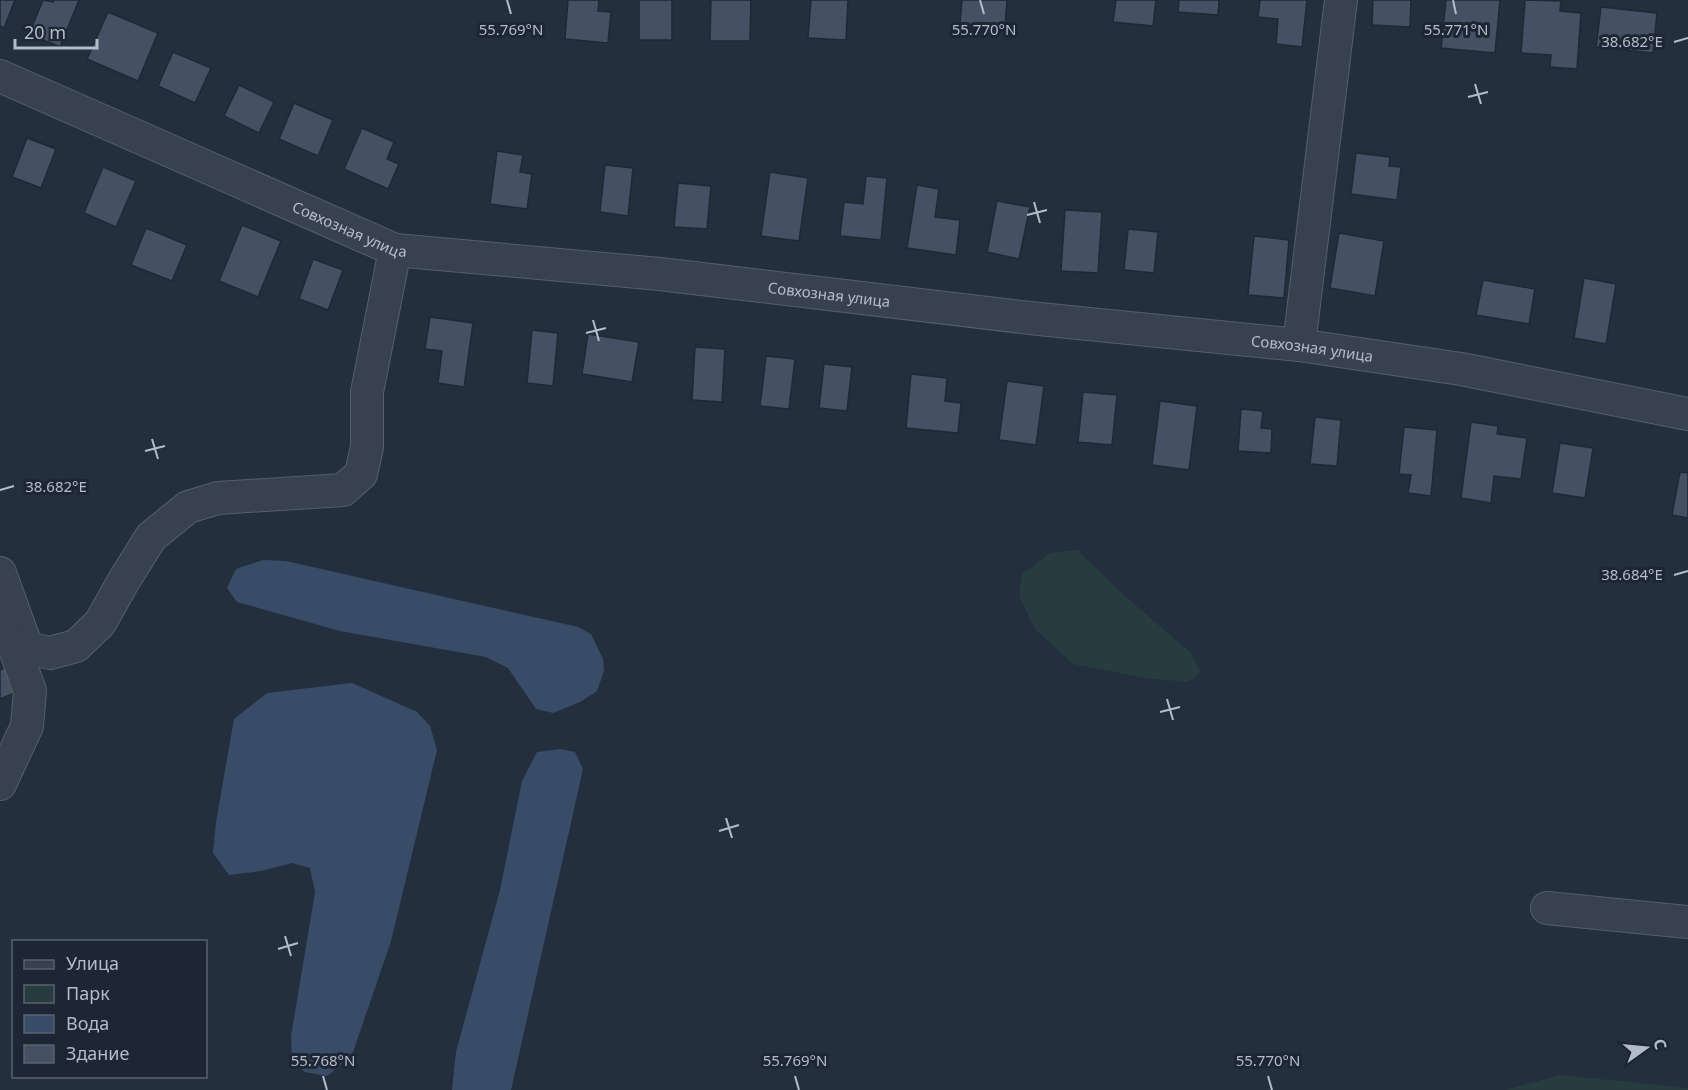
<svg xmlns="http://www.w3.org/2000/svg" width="1688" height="1090" font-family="'Noto Sans',sans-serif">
<rect width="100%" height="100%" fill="#242f3e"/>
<!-- green -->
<g fill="#263c3f">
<polygon points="1077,550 1126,597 1190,652 1201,672 1188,682 1145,678 1073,664 1035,629 1019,596 1022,574 1050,553"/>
<polygon points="1560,1075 1688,1088 1688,1090 1505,1090"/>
</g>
<!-- water -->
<g fill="#394c67">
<polygon points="263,560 286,561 578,627 591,634 603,659 604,671 597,691 580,702 553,713 536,709 508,668 486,657 340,631 237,602 227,588 236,569"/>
<polygon points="352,683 417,712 430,726 437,750 391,941 352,1055 327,1076 305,1072 292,1062 291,1036 315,892 310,868 292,863 261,871 229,875 213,853 216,822 234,719 267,693"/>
<polygon points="560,749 575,752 583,769 511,1090 452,1090 456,1052 500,890 522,781 537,752"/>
</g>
<!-- building -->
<g fill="#455162" stroke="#1f2835" stroke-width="1.5">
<polygon points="0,0 15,0 4,28 0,26"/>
<polygon points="43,0 53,2 54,0 79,0 60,47 29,34"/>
<polygon points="568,0 599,0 598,11 611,12 608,43 565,39"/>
<rect x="639" y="0" width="33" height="40"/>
<polygon points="711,0 751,0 750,41 710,41"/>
<polygon points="811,0 848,0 846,40 808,38"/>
<polygon points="962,0 1007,0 1005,27 960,24"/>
<polygon points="1116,0 1156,0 1153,26 1113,22"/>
<polygon points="1179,0 1219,0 1218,15 1178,12"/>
<polygon points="1260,0 1307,0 1302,47 1276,44 1278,19 1258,17"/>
<polygon points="1373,0 1411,0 1410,27 1372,25"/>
<polygon points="1446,0 1500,0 1495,53 1441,48"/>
<polygon points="1525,0 1561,1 1560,11 1581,13 1577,69 1550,67 1551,55 1521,53"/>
<polygon points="1601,7 1657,13 1653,53 1596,47"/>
<polygon points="108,12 158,33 138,81 87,59"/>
<polygon points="173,52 211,68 195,103 158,86"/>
<polygon points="239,85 274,102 259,133 224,116"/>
<polygon points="294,103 333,120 318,156 279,139"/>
<polygon points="362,128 394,142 387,159 399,164 388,189 344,169"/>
<polygon points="27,138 56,149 41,188 12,177"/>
<polygon points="497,151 523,155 520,172 532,174 527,209 490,204"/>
<polygon points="1356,153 1390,157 1389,166 1401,167 1397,200 1351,194"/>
<polygon points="605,165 633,168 628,216 600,212"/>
<polygon points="103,167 136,181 116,227 84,213"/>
<polygon points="770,172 808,178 799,241 761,236"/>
<polygon points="866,176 887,178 881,240 840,236 844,202 863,204"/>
<polygon points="678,183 711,186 707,229 674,227"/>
<polygon points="917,185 939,189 935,217 960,220 956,255 907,248"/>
<polygon points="997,201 1030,207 1019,259 987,252"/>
<polygon points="1065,210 1102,212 1098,273 1061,271"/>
<polygon points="242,225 281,241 258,297 219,281"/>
<polygon points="146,228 187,245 172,281 131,265"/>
<polygon points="1128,229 1158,232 1154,273 1124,270"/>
<polygon points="1339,233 1384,241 1375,296 1330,288"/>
<polygon points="1254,236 1289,240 1284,298 1248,295"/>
<polygon points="313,259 343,270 328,310 299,299"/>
<polygon points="1584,278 1616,284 1606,344 1574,338"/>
<polygon points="1483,280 1535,289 1529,324 1476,315"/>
<polygon points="430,317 473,323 464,387 438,383 442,351 425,349"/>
<polygon points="532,330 558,333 553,386 527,383"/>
<polygon points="588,334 639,342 632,382 582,374"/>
<polygon points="695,347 725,349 722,402 692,400"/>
<polygon points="766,356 795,359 789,409 760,406"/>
<polygon points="824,364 852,367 847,411 819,408"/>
<polygon points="911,374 947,378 945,401 961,403 958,433 906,428"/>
<polygon points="1007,381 1044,386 1036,445 999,440"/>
<polygon points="1083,392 1117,395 1112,445 1078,442"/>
<polygon points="1160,401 1197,406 1189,470 1152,465"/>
<polygon points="1241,409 1263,411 1261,428 1272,429 1271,453 1238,451"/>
<polygon points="1315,417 1341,420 1337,466 1310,464"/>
<polygon points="1471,422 1498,426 1497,434 1527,438 1521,479 1494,476 1491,503 1461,498"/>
<polygon points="1404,427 1437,430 1431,496 1408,493 1411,475 1399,474"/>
<polygon points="1560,443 1593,448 1585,498 1552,493"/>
<polygon points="1680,472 1688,473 1688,518 1672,515"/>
<polygon points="6,667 17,692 0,699 0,670"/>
</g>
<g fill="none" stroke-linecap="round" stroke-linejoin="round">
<defs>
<g id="minor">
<path id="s1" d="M0,76L395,250L660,274L1039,319L1299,345L1461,369L1688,414"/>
<polyline points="1299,345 1341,0"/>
<polyline points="0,573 27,648"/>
<polyline points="0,634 27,648 50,653 76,646 100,623 123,582 151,537 188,507 218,498 343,490 361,474 367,447 367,392 395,250"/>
<polyline points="0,784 27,726 30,691 12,641"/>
<polyline points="1547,908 1688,922"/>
</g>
</defs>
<!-- minor casing -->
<use href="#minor" stroke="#565f6c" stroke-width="34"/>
<!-- minor -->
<use href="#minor" stroke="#38414e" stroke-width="32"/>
</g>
<!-- ticks -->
<path fill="none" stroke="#b4bcc9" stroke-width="2" d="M507,0L511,14M980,0L984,14M1453,0L1456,14M1674,42L1688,38M1475,84L1481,104M1468,97L1488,92M1034,202L1040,223M1027,215L1047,210M593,320L599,341M586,333L606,328M152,439L158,459M145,451L165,446M0,490L14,486M1674,575L1688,571M1167,699L1173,720M1160,712L1180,707M726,818L732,838M719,831L739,825M285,936L291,956M278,949L298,943M323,1076L327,1090M795,1076L799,1090M1268,1076L1272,1090"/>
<g text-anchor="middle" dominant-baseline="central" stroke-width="6" stroke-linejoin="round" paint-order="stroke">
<!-- street labels -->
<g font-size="15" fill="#b4bcc9" stroke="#1d2633">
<text stroke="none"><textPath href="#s1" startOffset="382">Совхозная улица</textPath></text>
<text stroke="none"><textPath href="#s1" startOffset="868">Совхозная улица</textPath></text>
<text stroke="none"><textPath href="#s1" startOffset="1354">Совхозная улица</textPath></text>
</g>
</g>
<g font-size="15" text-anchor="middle" fill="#b4bcc9" stroke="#1d2633" stroke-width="6" stroke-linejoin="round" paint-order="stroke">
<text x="511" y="35">55.769°N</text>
<text x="984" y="35">55.770°N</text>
<text x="1456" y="35">55.771°N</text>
<text x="1632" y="47">38.682°E</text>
<text x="56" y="492">38.682°E</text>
<text x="1632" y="580">38.684°E</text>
<text x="323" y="1066">55.768°N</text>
<text x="795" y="1066">55.769°N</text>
<text x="1268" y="1066">55.770°N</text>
</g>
<!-- legend -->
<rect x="12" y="940" width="195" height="138" fill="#1d2633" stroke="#59626f" stroke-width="1.5"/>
<rect x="24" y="960" width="30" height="9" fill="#38414e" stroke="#59626f" stroke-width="1.5"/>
<text x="66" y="970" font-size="18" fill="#b4bcc9">Улица</text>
<rect x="24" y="985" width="30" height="18" fill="#263c3f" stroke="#59626f" stroke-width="1.5"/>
<text x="66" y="1000" font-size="18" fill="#b4bcc9">Парк</text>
<rect x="24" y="1015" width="30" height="18" fill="#394c67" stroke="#59626f" stroke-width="1.5"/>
<text x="66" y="1030" font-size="18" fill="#b4bcc9">Вода</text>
<rect x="24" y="1045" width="30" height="18" fill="#455162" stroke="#59626f" stroke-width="1.5"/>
<text x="66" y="1060" font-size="18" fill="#b4bcc9">Здание</text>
<!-- north arrow -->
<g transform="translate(1646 1048) rotate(75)" stroke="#1d2633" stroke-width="4.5" paint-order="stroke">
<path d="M0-4.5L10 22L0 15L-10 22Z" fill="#b4bcc9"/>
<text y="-9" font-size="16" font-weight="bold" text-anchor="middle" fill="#b4bcc9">С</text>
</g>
<!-- scale -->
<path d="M15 39v9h82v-9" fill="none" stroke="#b4bcc9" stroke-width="3"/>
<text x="24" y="39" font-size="18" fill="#b4bcc9" stroke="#1d2633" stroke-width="4.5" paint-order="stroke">20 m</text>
</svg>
